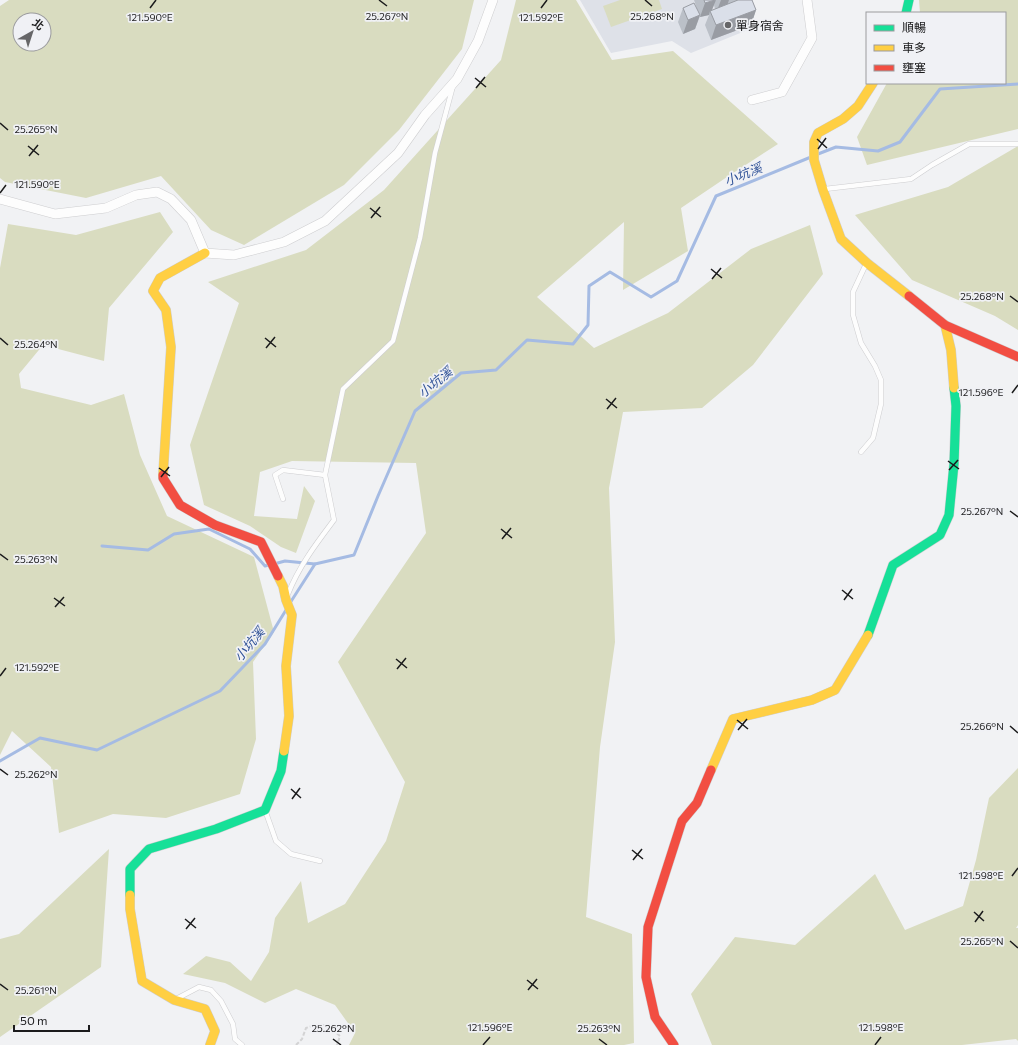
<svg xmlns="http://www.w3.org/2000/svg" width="1018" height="1045" font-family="Commissioner,'Noto Sans TC',sans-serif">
<rect width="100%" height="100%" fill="#f1f2f4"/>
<!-- built -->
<polygon fill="#dee1e8" points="580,0 750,0 755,27 691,53 672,41 611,53"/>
<!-- green -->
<g fill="#d9dcc0" fill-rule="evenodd">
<path d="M9,0H474L462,49L399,130L344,185L244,245L211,230L161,176L86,198L5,182L0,178V6ZM20,20H44V44H20Z"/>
<polygon points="516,0 576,0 612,60 673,51 778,144 727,177 681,208 688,251 623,290 624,222 537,297 594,348 668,313 751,249 810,225 823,274 753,365 702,408 623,412 609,488 615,642 600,747 586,917 632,934 634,1043 624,1045 349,1045 355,1033 335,1005 296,989 265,1003 225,983 183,974 206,956 230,962 251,981 269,952 275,918 301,881 308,923 345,904 386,841 405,782 338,662 426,533 416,463 292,461 260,472 254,516 297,519 304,486 315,501 296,553 281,547 250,526 204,505 190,445 239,303 208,282 306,250 384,190 501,60"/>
<polygon points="620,0 659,0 662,9 611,27 603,6"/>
<polygon points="919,0 1018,0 1018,129 867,165 857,137 887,83 1005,83 1005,13 920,13"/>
<polygon points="1018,146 1018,330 995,316 912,280 855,215 948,187"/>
<polygon points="160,212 173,232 109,308 104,361 43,345 19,374 21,388 91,405 124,394 140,455 167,516 254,557 274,632 253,662 256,739 240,794 166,818 113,814 59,833 51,767 12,731 0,755 0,268 8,224 76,235"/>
<polygon points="1018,768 1018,925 1016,928 1018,928 1018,1041 1016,1039 962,1045 712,1045 691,994 735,937 795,945 875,874 905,930 963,906 976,860 989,798"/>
<polygon points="109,849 101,967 0,1037 0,939 19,934"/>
</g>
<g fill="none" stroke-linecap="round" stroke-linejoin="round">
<!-- stream -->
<g stroke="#a5bbe3" stroke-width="3">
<polyline points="818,154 836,147 878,151 900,142 940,89 1018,84"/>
<polyline points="102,546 148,550 174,534 209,529 250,549 265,566 269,565"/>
<polyline points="274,564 285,561 315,564"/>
<polyline points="290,603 315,564 354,555 378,496 415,411 461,373 496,370 527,340 573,344 588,325 589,286 610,272 651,297 677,281 716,196 811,157"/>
<polyline points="0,761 40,738 97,750 220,691 265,644 286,610"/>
</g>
<defs>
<g id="lane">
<polyline points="825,189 911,179 932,165 969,144 1018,144"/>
<polyline points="861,452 873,438 881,404 881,380 875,366 861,343 853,315 853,292 866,264"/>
<polyline points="283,499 275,475 283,470 325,475"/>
<path d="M288,594C299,566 316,544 334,520L325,475L343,389L393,341L420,238L435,153L453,86"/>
<polyline points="265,810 276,841 291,854 320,861"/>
<polyline points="178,998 199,987 211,990 221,1001 233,1024 235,1039 242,1045"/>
</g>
<g id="street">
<polyline points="752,100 782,92 812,38 807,0"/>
<polyline points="0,199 55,214 106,208 136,195 157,192 171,199 191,220 205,253 234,255 284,242 325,221 398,153 425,115 457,79 478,41 493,0"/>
</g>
<g id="fast">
<polyline points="906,13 909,0"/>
<polyline points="868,635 893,565 940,535 949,515 954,464 956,406 954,388"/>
<polyline points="130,895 130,869 149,849 216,829 265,810 281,771 284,751"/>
</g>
<g id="slow">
<polyline points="873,83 858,106 843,119 818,133 814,142 814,160 823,190 841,239 867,263 909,296"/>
<polyline points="945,325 951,350 954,388"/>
<polyline points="163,475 171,347 166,310 153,291 160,278 205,253"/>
<polyline points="278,576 283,586 286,600 292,615 286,666 289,716 284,751"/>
<polyline points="711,770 733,719 812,700 835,690 868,635"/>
<polyline points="130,895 130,909 142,981 174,1000 205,1009 215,1031 210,1045"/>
</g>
<g id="jam">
<polyline points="909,296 945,325 1018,357"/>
<polyline points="163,475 163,478 180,505 215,525 261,542 278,576"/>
<polyline points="674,1045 655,1017 646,977 648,927 682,821 697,803 711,770"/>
</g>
</defs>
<!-- lane casing -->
<use href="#lane" stroke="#ceced0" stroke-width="5.5"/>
<!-- street casing -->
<use href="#street" stroke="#ceced0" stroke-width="10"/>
<!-- fast casing -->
<use href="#fast" stroke="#ceced0" stroke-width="10"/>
<!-- slow casing -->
<use href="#slow" stroke="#ceced0" stroke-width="10"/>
<!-- jam casing -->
<use href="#jam" stroke="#ceced0" stroke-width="10"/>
<!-- path -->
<path stroke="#d3d3d4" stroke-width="2" stroke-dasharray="4 2" stroke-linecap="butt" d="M296,1045L302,1039L306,1028C323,1022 326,1024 340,1036L337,1045"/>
<!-- lane -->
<use href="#lane" stroke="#fdfdfd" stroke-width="4.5"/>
<!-- street -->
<use href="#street" stroke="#fdfdfd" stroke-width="9"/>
<!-- fast -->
<use href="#fast" stroke="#16e098" stroke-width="9"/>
<!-- slow -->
<use href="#slow" stroke="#ffcf43" stroke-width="9"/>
<!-- jam -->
<use href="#jam" stroke="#f24e42" stroke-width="9"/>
</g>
<!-- wall -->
<path fill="#bbc0c8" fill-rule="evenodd" d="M694,0H752L756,10L751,25L711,40L705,25L709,15L700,17V16L695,29L683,34L678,22L683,8L698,12ZM714,5L715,9L712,10Z"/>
<!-- shaded-wall -->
<g fill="#999ca3">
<polygon points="716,0 711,12 710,11 709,15 700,17 705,3"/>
<polygon points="721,0 729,0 726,9 716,13"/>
<polygon points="756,10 751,25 711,40 716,25"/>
<polygon points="700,15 695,29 683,34 688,20"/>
</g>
<!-- building -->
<g fill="#dadfe9" stroke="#999ca3">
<polygon points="704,0 715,0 705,3"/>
<polygon points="738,0 752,0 756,10 716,25 710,11"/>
<polygon points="694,3 700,15 688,20 683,8"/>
</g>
<!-- ticks -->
<path fill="none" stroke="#1b1b1c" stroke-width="1.5" d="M379,0L387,6M645,0L652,6M150,8L156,0M541,8L547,0M475,78L486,87M476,88L485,77M0,123L8,130M817,139L827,148M28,146L39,155M818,149L826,138M29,156L38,145M0,193L6,185M370,208L381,217M371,218L380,207M711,269L722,278M712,279L721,268M1010,296L1018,302M0,338L8,345M265,338L276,347M266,348L275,337M1012,393L1018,385M606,399L617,408M607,409L616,398M948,461L959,469M159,468L170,476M949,470L958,460M161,477L169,467M1010,511L1018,517M501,529L512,538M502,539L511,528M0,554L8,560M842,590L853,599M54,598L65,606M844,600L852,589M55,607L64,597M396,659L407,668M397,669L406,658M0,676L6,668M737,720L748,729M1010,726L1018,733M738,730L747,719M0,769L8,775M291,789L301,798M292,799L300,788M632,850L643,859M633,860L642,849M1012,876L1018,868M974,912L984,921M185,919L196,928M975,922L983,911M186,929L195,918M1010,941L1018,948M527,980L538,989M0,984L8,990M528,990L537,979M333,1039L341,1045M599,1039L607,1045M483,1045L490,1037M875,1045L881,1037"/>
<!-- markers -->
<circle fill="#666668" stroke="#f0f1f5" stroke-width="1.5" cx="728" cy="25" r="4"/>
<g text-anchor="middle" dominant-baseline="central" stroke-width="3.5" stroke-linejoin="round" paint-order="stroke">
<!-- poi labels -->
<g font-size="12" fill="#1b1b1c" stroke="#f0f1f5" text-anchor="start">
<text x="736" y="25">單身宿舍</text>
</g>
<!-- water labels -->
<g font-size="13" font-style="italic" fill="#315398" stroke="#f0f1f5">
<text transform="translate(743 174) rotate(-22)">小坑溪</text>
<text transform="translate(435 382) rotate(-39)">小坑溪</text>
<text transform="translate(249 644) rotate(-50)">小坑溪</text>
</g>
</g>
<g font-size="10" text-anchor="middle" fill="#1b1b1c" stroke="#f0f1f5" stroke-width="3.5" stroke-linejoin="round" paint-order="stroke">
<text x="387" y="20">25.267°N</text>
<text x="652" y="20">25.268°N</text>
<text x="150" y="21">121.590°E</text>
<text x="541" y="21">121.592°E</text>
<text x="36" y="133">25.265°N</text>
<text x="37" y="188">121.590°E</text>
<text x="982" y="300">25.268°N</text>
<text x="36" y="348">25.264°N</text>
<text x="981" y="396">121.596°E</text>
<text x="982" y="515">25.267°N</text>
<text x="36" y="563">25.263°N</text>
<text x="37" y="671">121.592°E</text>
<text x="982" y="730">25.266°N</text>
<text x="36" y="778">25.262°N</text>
<text x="981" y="879">121.598°E</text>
<text x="982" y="945">25.265°N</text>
<text x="36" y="994">25.261°N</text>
<text x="490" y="1031">121.596°E</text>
<text x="881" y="1031">121.598°E</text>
<text x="333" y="1032">25.262°N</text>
<text x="599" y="1032">25.263°N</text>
</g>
<!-- legend -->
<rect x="866" y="12" width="140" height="72" fill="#f0f1f5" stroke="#9b9b9e"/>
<rect x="874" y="25" width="20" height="6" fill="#16e098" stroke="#9b9b9e"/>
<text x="902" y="32" font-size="12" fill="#1b1b1c">順暢</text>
<rect x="874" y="45" width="20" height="6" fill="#ffcf43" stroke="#9b9b9e"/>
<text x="902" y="52" font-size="12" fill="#1b1b1c">車多</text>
<rect x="874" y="65" width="20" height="6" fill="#f24e42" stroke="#9b9b9e"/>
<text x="902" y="72" font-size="12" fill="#1b1b1c">壅塞</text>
<!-- north arrow -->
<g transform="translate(32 32) rotate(39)"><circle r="19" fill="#f0f1f5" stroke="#9b9b9e"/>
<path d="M0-3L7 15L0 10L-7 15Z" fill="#666668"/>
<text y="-6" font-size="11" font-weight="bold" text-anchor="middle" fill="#1b1b1c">北</text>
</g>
<!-- scale -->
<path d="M14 1025v6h75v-6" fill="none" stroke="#1b1b1c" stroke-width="2"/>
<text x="20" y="1025" font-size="12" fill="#1b1b1c" stroke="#f0f1f5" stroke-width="3" paint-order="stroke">50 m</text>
</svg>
